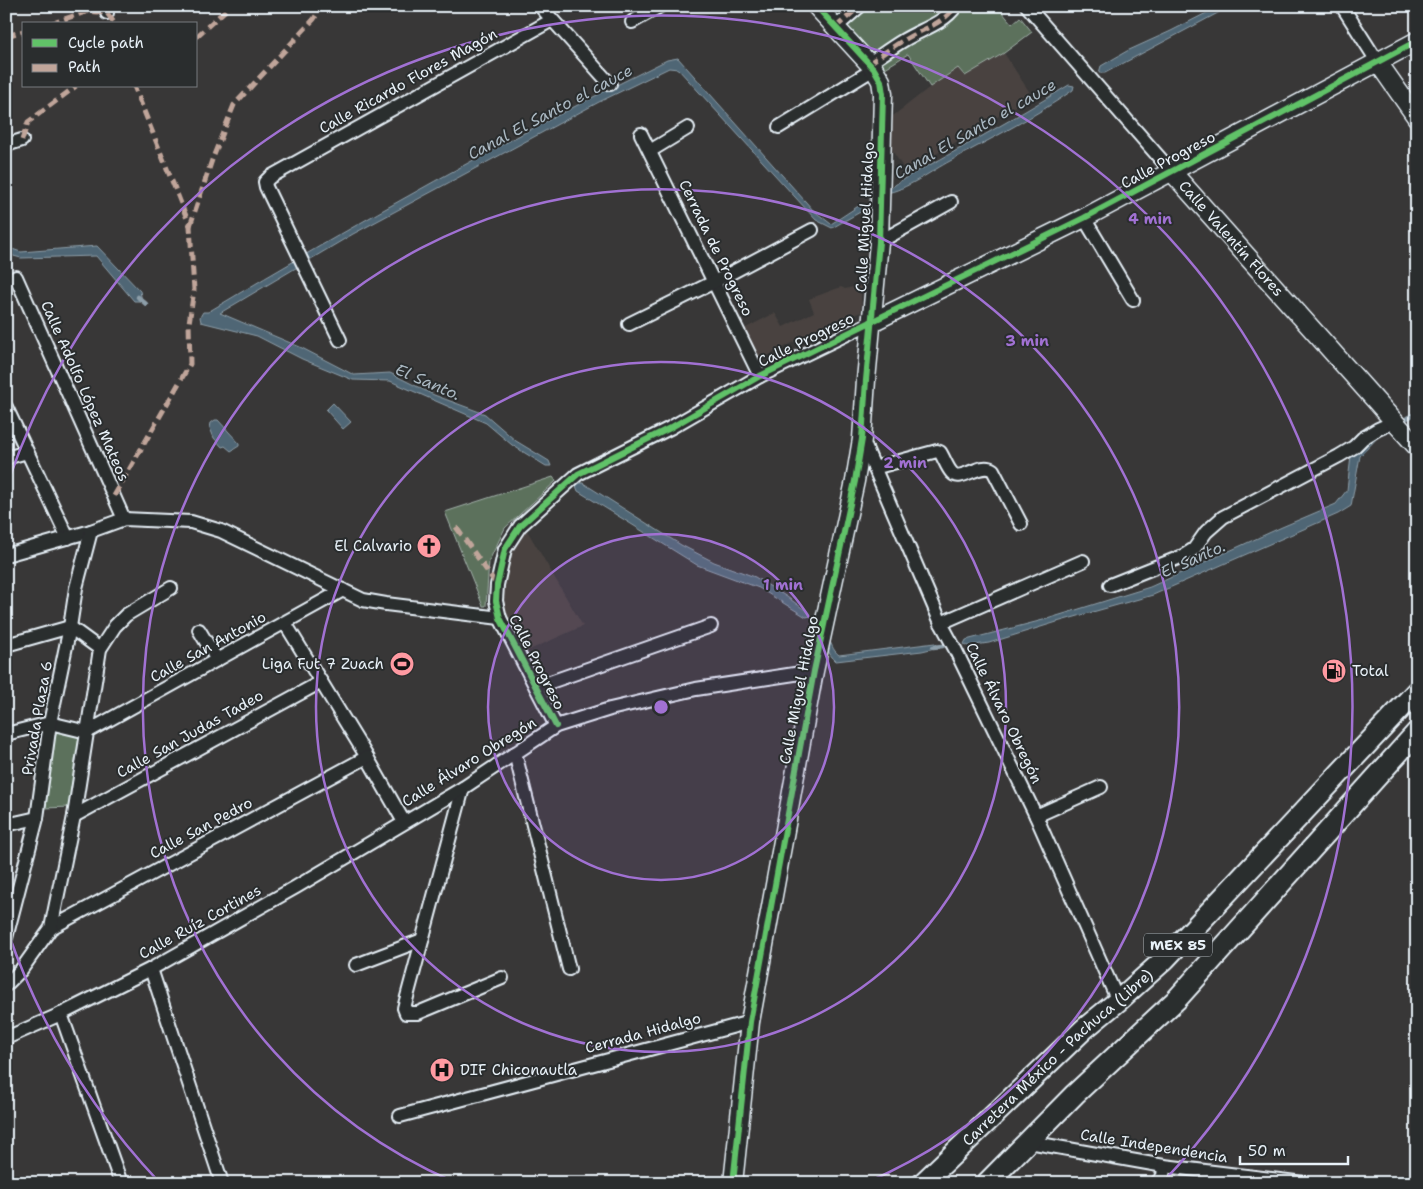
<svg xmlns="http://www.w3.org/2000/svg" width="1423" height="1189" font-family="'Shantell Sans',sans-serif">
<rect width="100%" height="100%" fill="#383737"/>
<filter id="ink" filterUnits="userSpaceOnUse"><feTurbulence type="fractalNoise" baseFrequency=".02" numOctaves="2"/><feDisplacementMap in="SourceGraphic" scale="10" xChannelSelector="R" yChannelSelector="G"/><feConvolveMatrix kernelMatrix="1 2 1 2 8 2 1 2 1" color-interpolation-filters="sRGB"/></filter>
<g filter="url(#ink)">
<!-- built -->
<g fill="#494341">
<polygon points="1004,53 1032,96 906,172 883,136 884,123 930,87 958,68 965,76"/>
<polygon points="861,285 861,312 822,328 761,359 744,329 775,313 783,327 814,312 809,299 841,287 845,289"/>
<polygon points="525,527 583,626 525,652 500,610 506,570 513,546"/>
</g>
<!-- green -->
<g fill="#5c715c" stroke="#a2b1aa">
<polygon points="814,6 997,6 1012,24 1020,17 1032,32 1004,53 965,76 958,68 930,87 908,54 877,73"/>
<polygon points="553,477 556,481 505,528 489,561 486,606 483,606 445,512"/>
<polygon points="54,732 82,734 71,807 44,808"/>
</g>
<!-- water -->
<g fill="#506674" stroke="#8d9ea9">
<polygon points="1220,6 1231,6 1105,73 1099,73 1101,66 1127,51 1171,31"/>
<path d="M678,58L813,210L831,224L860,205L863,207L862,211L832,228L816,220L678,69L669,68L599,102L353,234L220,313L300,347L354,375L390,373L434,395L485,414L516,441L549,461L551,466H546L512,445L486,423L390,381L353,380L302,359L257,336L201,322L200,317L203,312H208C358,222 510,137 667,60Z"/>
<path d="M1069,85L1074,86L1073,90C1035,117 992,138 950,161C933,170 904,191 886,193C902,176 928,167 948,155C989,133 1029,109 1069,85Z"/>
<polygon points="97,246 140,291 142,301 134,301 96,256 21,258 6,254 6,247 21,252"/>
<polygon points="333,403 351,422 343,429 326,410"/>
<polygon points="215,420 218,420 239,443 239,446 231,451 225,446 222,447 214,438 210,428 211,423"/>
<polygon points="1381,434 1360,456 1351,506 1338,514 1153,595 1057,622 989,643 968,646 964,644 966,640 1047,619 1150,587 1282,527 1336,504 1347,490 1351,456 1354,450"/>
<polygon points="575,483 583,483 681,545 714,562 755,577 787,597 808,612 811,616 806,617 759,588 697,565 578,491"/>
<path d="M827,637C832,643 832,650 839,655L935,643L939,647L922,651L836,661C828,654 826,647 827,637Z"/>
</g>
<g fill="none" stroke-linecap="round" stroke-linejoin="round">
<!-- stream -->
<g stroke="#8d9ea9" stroke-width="4.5">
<polyline points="138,297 146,304"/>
<polyline points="1407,418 1417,413"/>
<polyline points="933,647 943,646"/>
</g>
<defs>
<g id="street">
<polyline points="104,6 107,13"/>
<polyline points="540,6 610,84"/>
<polyline points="1027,6 1172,172"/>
<polyline points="1342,6 1377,61"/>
<polyline points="632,22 660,6"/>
<polyline points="835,28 860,6"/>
<path d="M868,64C880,56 892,47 904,40C922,29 943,24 956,6"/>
<polyline points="779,127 874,69"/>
<polyline points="641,134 760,376"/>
<polyline points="6,145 22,140"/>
<polyline points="650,151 688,128"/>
<polyline points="1084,218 1133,300"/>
<polyline points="879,242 951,202"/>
<polyline points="16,277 124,519"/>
<polyline points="629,324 714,282 812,230"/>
<polyline points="340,340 266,187 265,182 270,177 552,20"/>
<polyline points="6,407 68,538"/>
<polyline points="862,439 941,623 955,649 1036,816 1118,1001"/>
<polyline points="6,458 27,452"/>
<path d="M874,468L937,451L940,452C944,458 947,468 952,473C961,483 980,461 993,470L1021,524"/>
<polyline points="6,555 91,531 124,519 191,522 221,531 363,600 386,604 500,618"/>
<polyline points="1110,585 1183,556 1194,549 1206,532 1223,517 1339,456 1354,447 1363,438 1378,429 1394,422"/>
<polyline points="285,623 367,757 404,822"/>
<polyline points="941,623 1083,561"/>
<polyline points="199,630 217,660"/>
<polyline points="6,645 70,627 100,649"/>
<polyline points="536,687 711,626"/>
<polyline points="556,726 500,618 496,601 497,585 505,549 520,526 578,474 670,428 760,376 872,322"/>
<polyline points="6,734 50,723 87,732 343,590"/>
<polyline points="515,753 569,969"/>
<polyline points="463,788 404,1008 406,1013 418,1013 502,978"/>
<polyline points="74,816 321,682"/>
<polyline points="1036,816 1101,787"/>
<polyline points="6,825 37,818"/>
<polyline points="51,928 367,757"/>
<polyline points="6,938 37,818 50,723 70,627 76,588 91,531"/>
<polyline points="356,965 422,940"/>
<polyline points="151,969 222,1183"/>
<polyline points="6,985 21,970 51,928 74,816 100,649 115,626 126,615 171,588"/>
<polyline points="61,1014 121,1183"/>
<polyline points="6,1038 61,1014 151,969 296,887 463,788 556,726 610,709 696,689 814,671"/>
<polyline points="400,1116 750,1022"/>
<polyline points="1029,1142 1164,1166 1304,1183"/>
<polyline points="1156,1183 1163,1177 1164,1166"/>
</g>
<g id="secondary">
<polyline points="1377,61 1417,118"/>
<path id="s1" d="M1172,172L1417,447"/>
<polyline points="872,322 1084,218 1417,41"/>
<polyline points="733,1183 750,1022 814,671 855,481 862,439 866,380 879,242 883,94 881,81 874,69 816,6"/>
</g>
<g id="primary">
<path id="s2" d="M923,1183L1084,1029L1118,1001L1165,959L1417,691"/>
<polyline points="987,1183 1075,1094 1176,1000 1417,732"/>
</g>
</defs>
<!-- street casing -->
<use href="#street" stroke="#e8f1f8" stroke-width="16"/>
<!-- secondary casing -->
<use href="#secondary" stroke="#e8f1f8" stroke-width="21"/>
<!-- primary casing -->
<use href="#primary" stroke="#e8f1f8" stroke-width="24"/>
<!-- street -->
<use href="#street" stroke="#2a2d2e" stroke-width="12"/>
<!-- secondary -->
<use href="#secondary" stroke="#2a2d2e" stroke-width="18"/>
<!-- primary -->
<use href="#primary" stroke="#2a2d2e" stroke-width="20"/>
<!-- quiet -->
<g stroke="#c0a59a" stroke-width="5" stroke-dasharray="10 5" stroke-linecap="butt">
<polyline points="50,24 88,11 107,13 115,24"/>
<polyline points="835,28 860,6"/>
<polyline points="6,36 24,31"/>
<polyline points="196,37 230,6"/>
<path d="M868,64C880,56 892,47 904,40C922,29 943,24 956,6"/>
<polyline points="22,140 28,122 76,86"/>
<polyline points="190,226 212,160 234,105 314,19 322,6"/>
<polyline points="114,496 190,364 189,323 194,290 190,226 134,86"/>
<polyline points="456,527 497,585"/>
</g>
<defs>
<g id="cycleway">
<polyline points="556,726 500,618 496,601 497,585 505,549 520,526 578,474 670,428 760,376 1084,218 1417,41"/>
<polyline points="733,1183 750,1022 814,671 855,481 862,439 866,380 879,242 883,94 881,81 874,69 816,6"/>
</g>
</defs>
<!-- cycleway casing -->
<use href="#cycleway" stroke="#2a2d2e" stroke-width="9"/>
<!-- cycleway -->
<use href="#cycleway" stroke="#61c268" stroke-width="6"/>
</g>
</g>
<!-- distance rings -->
<circle cx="661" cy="707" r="173" fill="#a171d3" fill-opacity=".12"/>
<g fill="none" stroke="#a171d3" stroke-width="2.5">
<circle cx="661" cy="707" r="173"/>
<circle cx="661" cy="707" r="345"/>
<path d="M454 1182A518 518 0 1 1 868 1182"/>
<path d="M160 1183A691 691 0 0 1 8 932M8 482A691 691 0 1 1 1162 1183"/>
</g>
<!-- icons -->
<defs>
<symbol id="church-disc" viewBox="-11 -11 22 22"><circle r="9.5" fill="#ff9aa2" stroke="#2a2d2e"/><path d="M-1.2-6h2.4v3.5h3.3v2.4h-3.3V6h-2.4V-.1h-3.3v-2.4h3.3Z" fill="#111"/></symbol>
<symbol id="stadium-disc" viewBox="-11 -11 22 22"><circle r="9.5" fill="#ff9aa2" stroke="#2a2d2e"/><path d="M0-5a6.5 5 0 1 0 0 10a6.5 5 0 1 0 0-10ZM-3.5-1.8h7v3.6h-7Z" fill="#111"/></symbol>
<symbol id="fuel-disc" viewBox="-11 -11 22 22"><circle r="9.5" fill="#ff9aa2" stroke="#2a2d2e"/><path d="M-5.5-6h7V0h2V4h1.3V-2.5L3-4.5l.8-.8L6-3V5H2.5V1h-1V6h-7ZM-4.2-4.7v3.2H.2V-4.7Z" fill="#111"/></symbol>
<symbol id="hospital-disc" viewBox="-11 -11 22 22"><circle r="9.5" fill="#ff9aa2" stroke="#2a2d2e"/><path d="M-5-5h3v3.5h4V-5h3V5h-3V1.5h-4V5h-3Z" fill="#111"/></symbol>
</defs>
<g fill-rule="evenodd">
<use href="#church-disc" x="415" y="532" width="28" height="28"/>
<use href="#stadium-disc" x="388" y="650" width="28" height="28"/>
<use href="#fuel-disc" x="1320" y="657" width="28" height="28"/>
<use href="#hospital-disc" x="428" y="1056" width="28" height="28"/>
</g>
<g text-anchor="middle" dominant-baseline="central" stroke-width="4" stroke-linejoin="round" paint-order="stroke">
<!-- shield labels -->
<rect fill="#2a2d2e" stroke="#afb6bb" stroke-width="1" x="1144" y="933.5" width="68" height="23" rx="4"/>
<g font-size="14" font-weight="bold" fill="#e8f1f8">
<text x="1178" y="945">MEX 85</text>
</g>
<!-- street labels -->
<g font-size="15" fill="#e8f1f8" stroke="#2a2d2e">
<text transform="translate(408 81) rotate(-29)">Calle Ricardo Flores Magón</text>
<text transform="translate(1168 160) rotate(-28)">Calle Progreso</text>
<text transform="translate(865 217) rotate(-87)">Calle Miguel Hidalgo</text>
<text stroke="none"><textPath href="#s1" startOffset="89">Calle Valentín Flores</textPath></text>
<text transform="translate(716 248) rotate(64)">Cerrada de Progreso</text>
<text transform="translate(806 340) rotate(-26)">Calle Progreso</text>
<text transform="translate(85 391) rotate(66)">Calle Adolfo López Mateos</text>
<text transform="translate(208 647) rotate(-29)">Calle San Antonio</text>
<text transform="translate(537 662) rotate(63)">Calle Progreso</text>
<text transform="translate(799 690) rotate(-79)">Calle Miguel Hidalgo</text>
<text transform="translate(1004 713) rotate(64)">Calle Álvaro Obregón</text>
<text transform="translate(37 718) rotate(-80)">Privada Plaza 6</text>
<text transform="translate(190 734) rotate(-29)">Calle San Judas Tadeo</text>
<text transform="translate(469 762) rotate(-32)">Calle Álvaro Obregón</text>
<text transform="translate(201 828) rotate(-28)">Calle San Pedro</text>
<text transform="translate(200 922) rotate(-29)">Calle Ruíz Cortines</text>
<text transform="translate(643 1033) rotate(-15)">Cerrada Hidalgo</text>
<text stroke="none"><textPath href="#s2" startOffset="184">Carretera México - Pachuca (Libre)</textPath></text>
<text transform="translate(1154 1146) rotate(9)">Calle Independencia</text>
</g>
<!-- poi labels -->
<g font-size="15" fill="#e8f1f8" stroke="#2a2d2e" text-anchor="end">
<text x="412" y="546">El Calvario</text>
<text x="384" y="664">Liga Fut 7 Zuach</text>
<text x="1352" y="671" text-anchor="start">Total</text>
<text x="460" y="1070" text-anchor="start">DIF Chiconautla</text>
</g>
<!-- water labels -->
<g font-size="16" font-style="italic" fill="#abb9c3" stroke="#2a2d2e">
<text transform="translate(550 112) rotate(-28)">Canal El Santo el cauce</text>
<text transform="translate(975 129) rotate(-30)">Canal El Santo el cauce</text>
<text transform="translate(428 382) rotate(23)">El Santo.</text>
<text transform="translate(1193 559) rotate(-24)">El Santo.</text>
</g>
</g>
<circle cx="661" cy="707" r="8" fill="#a171d3" stroke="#2a2d2e" stroke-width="2.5"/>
<g font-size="15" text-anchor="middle" font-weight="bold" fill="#a171d3" stroke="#2a2d2e" stroke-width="4" stroke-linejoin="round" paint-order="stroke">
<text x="1150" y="224">4 min</text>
<text x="1027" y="346">3 min</text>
<text x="905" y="468">2 min</text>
<text x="783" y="590">1 min</text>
</g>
<!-- margin -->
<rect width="1423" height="1189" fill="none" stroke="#2a2d2e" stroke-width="25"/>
<rect x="12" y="12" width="1398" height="1164" fill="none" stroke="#e8f1f8" stroke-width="2" filter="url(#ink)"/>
<!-- legend -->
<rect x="22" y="22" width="175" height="65" fill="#2a2d2e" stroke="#767b7f"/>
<rect x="32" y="39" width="25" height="8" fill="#61c268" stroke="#767b7f"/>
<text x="68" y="48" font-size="15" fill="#e8f1f8">Cycle path</text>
<rect x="32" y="64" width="25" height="8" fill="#c0a59a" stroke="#767b7f"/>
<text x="68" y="72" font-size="15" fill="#e8f1f8">Path</text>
<!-- scale -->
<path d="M1240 1156v8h108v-8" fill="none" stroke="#e8f1f8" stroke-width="2.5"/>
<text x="1248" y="1156" font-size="15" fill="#e8f1f8" stroke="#2a2d2e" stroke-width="4" paint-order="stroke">50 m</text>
</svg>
